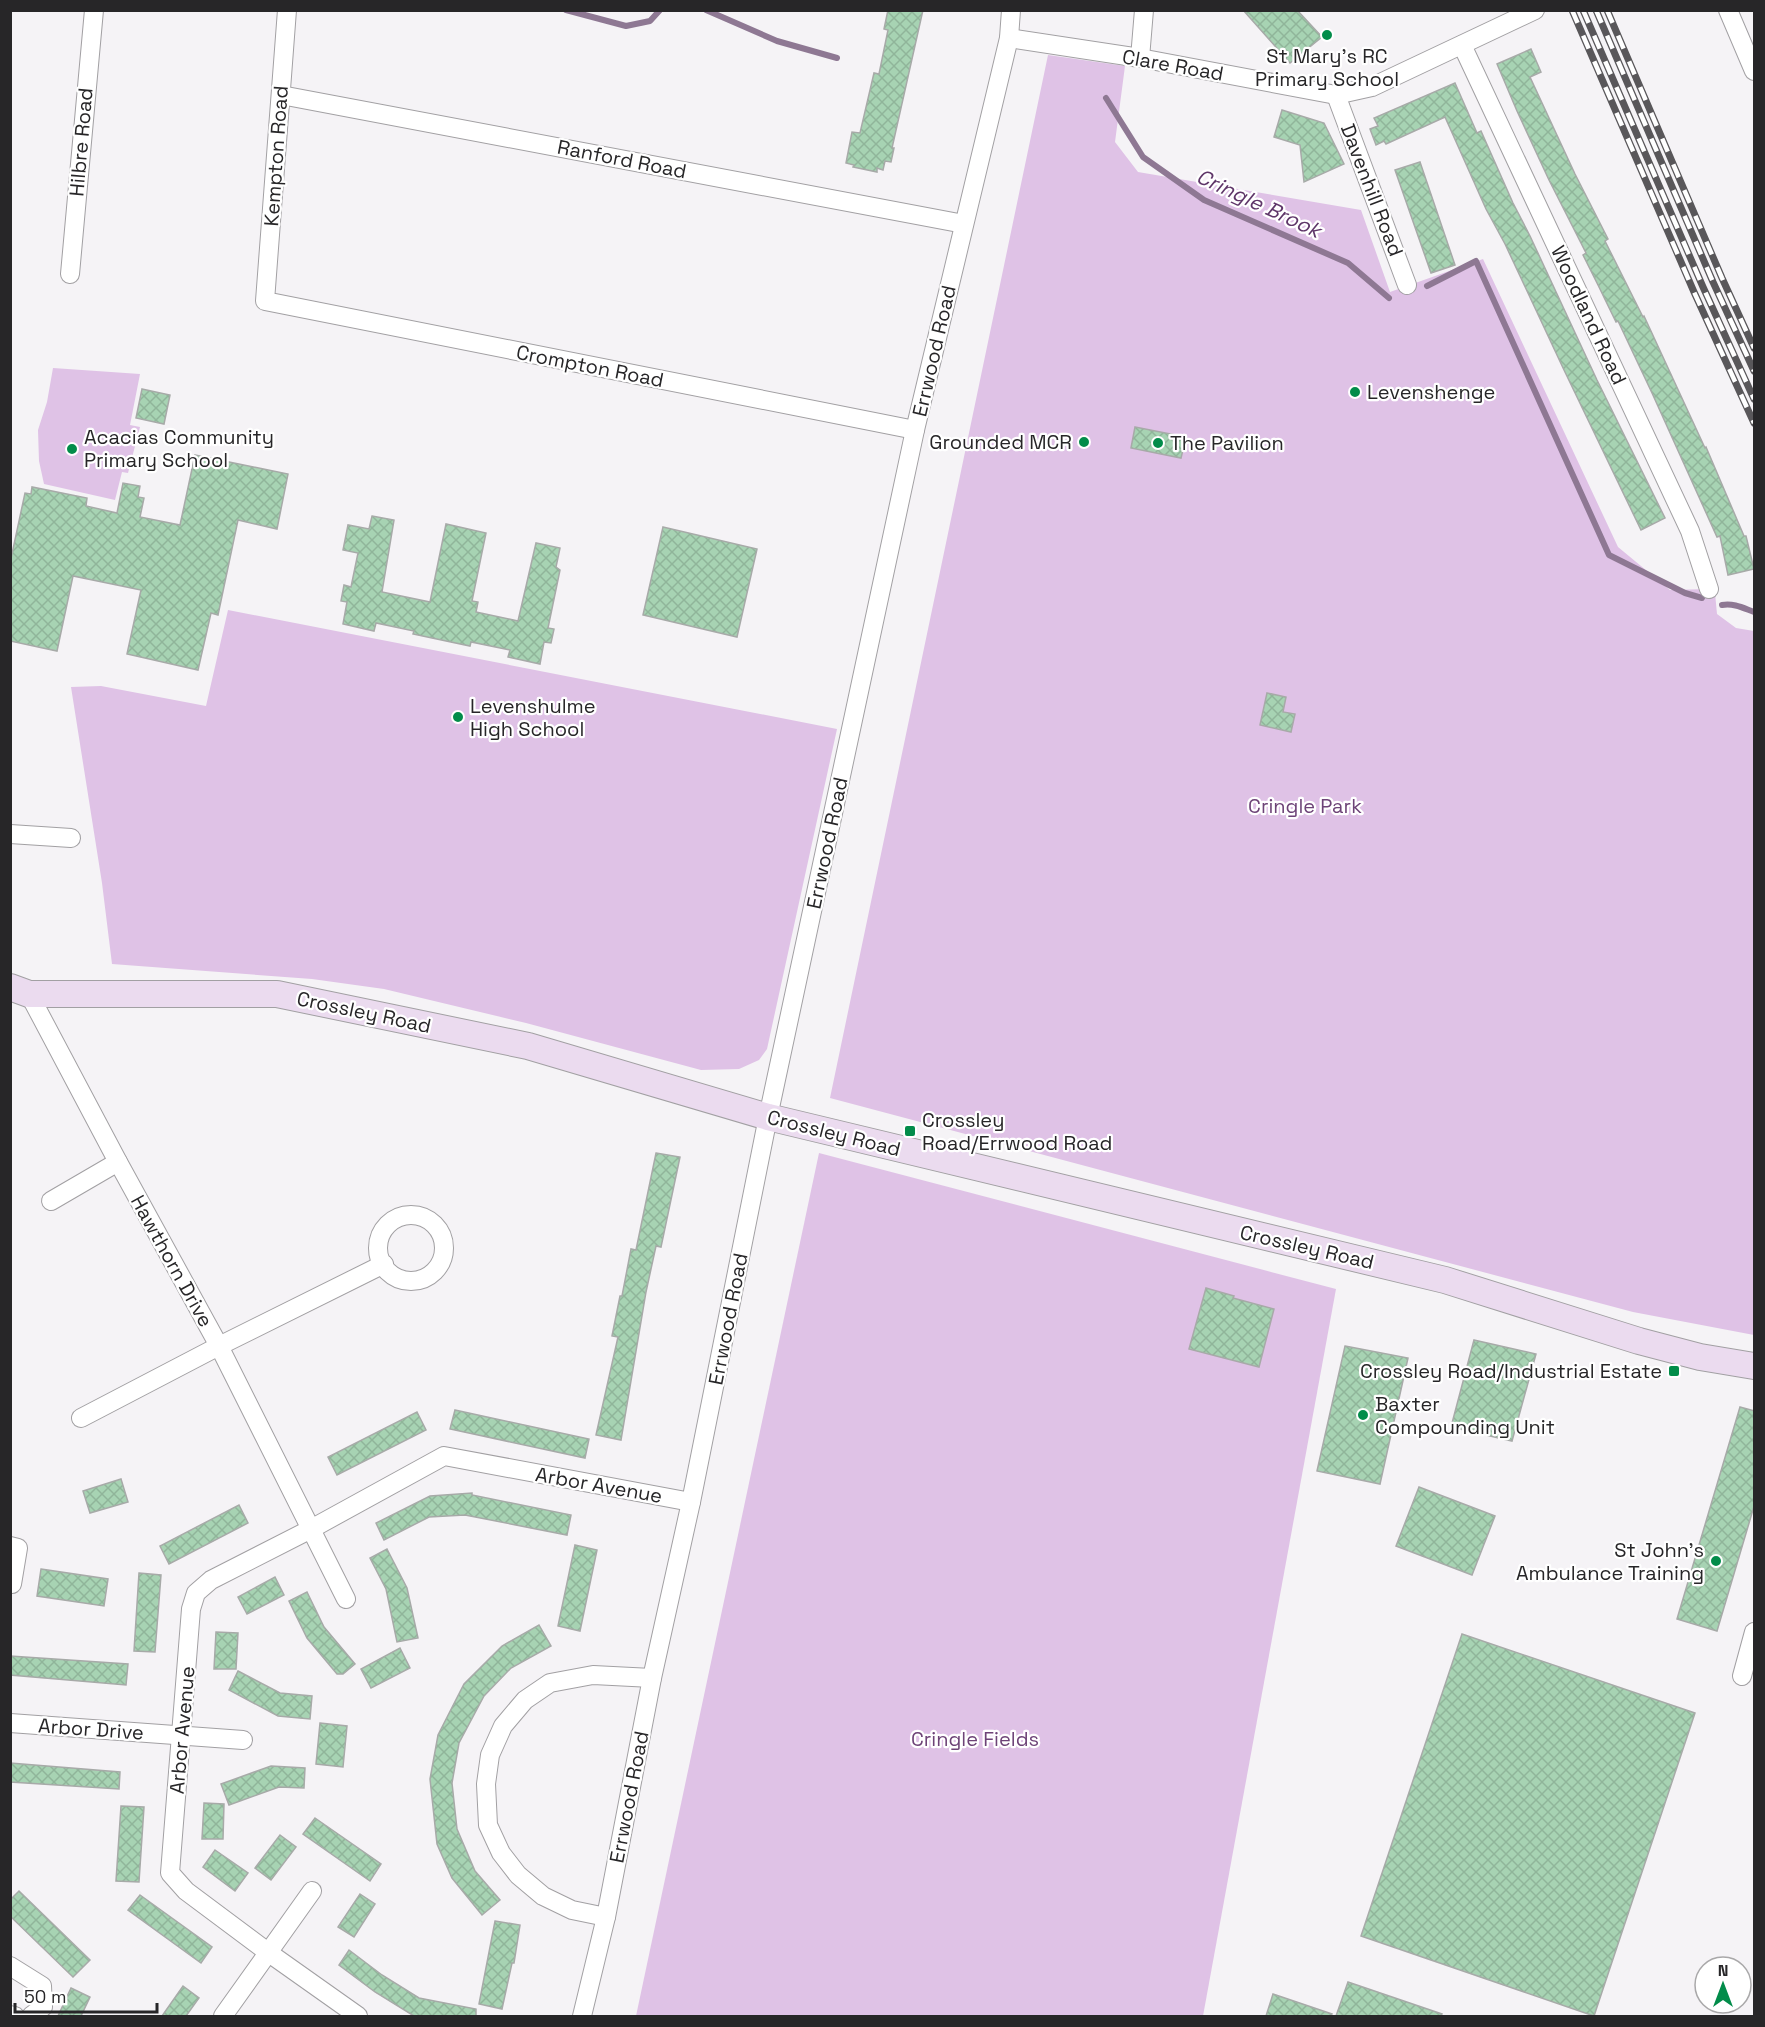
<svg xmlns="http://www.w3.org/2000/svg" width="1765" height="2027" font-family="'Space Grotesk',sans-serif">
<defs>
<pattern id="building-cross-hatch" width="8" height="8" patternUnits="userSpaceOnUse" patternTransform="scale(1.5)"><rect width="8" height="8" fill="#a7d3b3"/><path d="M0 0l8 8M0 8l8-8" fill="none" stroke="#90b59a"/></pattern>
</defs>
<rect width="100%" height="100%" fill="#f5f3f6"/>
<!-- park -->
<g fill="#dfc2e6">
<polygon points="1048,55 1125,66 1115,142 1138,172 1361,210 1390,292 1483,259 1618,547 1670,590 1709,589 1715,593 1717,614 1736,628 1754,631 1754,1335 1633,1312 830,1098"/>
<polygon points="53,368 140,374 130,425 140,427 128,473 122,472 115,500 44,484 39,461 38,430 47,402"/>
<polygon points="228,610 837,729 767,1049 759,1060 739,1069 701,1070 526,1023 384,989 312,979 112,964 102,883 71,687 101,686 206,706"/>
<polygon points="819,1153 1336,1289 1203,2016 636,2016"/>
</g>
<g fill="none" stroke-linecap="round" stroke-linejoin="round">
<!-- stream -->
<g stroke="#8e7893" stroke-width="6">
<polyline points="566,10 626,26 650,21 660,10"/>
<polyline points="706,10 777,41 837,58"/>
<polyline points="1106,98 1143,157 1204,200 1348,263 1389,298"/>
<polyline points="1427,286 1476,261 1609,555 1685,593 1702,598"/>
<path d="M1722,605C1734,603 1743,608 1754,612"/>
</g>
</g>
<!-- building -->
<g fill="url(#building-cross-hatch)" stroke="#a7aaa8" stroke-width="1.5">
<polygon points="888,10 923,10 892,148 894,148 891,162 885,161 883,170 877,168 877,172 853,167 854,165 846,163 852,132 860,133 874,73 879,74 888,30 884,29"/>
<polygon points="1243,10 1297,10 1322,37 1290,63"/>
<polygon points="1531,49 1541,72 1530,77 1575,174 1608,239 1605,241 1643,317 1644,316 1705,448 1706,447 1744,536 1746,536 1754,569 1728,575 1720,536 1717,537 1652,393 1618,321 1616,322 1598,285 1583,255 1586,253 1549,180 1517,111 1497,64"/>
<polygon points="1455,83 1477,133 1481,131 1513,203 1530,236 1597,380 1665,518 1641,530 1564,370 1505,244 1486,209 1445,117 1386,144 1384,141 1376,145 1370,129 1378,126 1374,118"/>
<polygon points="1282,110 1324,123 1344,164 1304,182 1300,145 1274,137"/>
<polygon points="1420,162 1455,265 1431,273 1395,170"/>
<polygon points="142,389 170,395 164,424 136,418"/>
<polygon points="1135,427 1186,437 1181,458 1131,448"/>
<polygon points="195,455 288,474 277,529 238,520 218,615 211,613 198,670 127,654 141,590 73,576 57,651 10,641 10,563 25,493 31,494 32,487 87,498 86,506 117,513 123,483 140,486 138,497 144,498 140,517 180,525"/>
<polygon points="372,516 394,520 382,592 430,602 446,524 486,533 472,601 478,602 476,612 518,621 536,543 560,548 556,567 560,570 548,628 554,629 551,643 544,642 540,664 508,657 510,650 471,642 470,646 413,634 414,631 376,623 374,631 343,624 347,602 341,601 344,585 351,587 358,553 343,550 348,525 369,529"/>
<polygon points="663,527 757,549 737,637 643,615"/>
<polygon points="1267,693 1286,697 1283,712 1295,714 1291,732 1260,725"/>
<polygon points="656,1153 680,1157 661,1247 656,1246 646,1292 621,1440 596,1435 618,1337 612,1336 620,1296 622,1296 631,1249 636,1250"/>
<polygon points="1206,1288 1234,1296 1233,1298 1274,1309 1259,1367 1189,1349"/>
<polygon points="1474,1340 1536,1354 1512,1441 1451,1427"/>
<polygon points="1345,1346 1408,1358 1380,1484 1317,1471"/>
<polygon points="1740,1407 1755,1411 1755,1503 1717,1631 1677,1619"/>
<polygon points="455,1410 589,1439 585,1458 450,1429"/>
<polygon points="417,1412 426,1430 337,1475 328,1457"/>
<polygon points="121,1479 128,1502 90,1513 83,1491"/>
<polygon points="1419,1487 1495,1516 1472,1575 1396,1546"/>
<polygon points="472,1493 472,1495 571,1515 567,1535 465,1515 429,1517 384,1540 376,1523 430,1496"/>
<polygon points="239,1505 248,1523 169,1564 160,1546"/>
<polygon points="575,1545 597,1550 580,1631 558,1626"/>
<polygon points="387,1549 407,1588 418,1638 397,1642 386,1589 370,1558"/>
<polygon points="41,1569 108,1579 104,1606 37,1596"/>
<polygon points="139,1573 161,1575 155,1652 134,1651"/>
<polygon points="275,1577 284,1595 247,1614 238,1597"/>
<polygon points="307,1592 324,1627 355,1664 343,1674 337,1674 307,1638 289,1601"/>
<polygon points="539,1625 551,1646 511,1668 484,1696 459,1743 452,1783 457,1829 475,1871 500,1900 482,1915 452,1878 437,1844 430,1779 438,1735 464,1684 502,1646"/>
<polygon points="216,1632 238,1633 236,1669 214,1669"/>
<polygon points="1462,1634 1695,1713 1594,2016 1361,1936"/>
<polygon points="400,1648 410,1668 371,1688 361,1669"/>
<polygon points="10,1656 128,1664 126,1685 10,1675"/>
<polygon points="238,1671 280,1693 312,1696 310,1719 278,1716 229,1690"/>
<polygon points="320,1723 347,1726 343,1767 316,1764"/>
<polygon points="10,1763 120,1772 119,1789 10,1782"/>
<polygon points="271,1766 305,1768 304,1788 279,1787 229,1805 221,1784"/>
<polygon points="204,1803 224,1804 223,1839 202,1839"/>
<polygon points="121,1806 144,1807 139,1882 116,1881"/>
<polygon points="315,1818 381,1864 370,1881 303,1834"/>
<polygon points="280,1835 296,1847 271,1880 255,1868"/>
<polygon points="215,1850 248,1873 235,1891 203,1867"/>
<polygon points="19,1891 90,1960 73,1977 10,1916 10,1900"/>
<polygon points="360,1894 375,1904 354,1937 338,1927"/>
<polygon points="140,1895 212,1947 201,1963 128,1910"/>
<polygon points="495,1921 520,1925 514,1963 512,1963 502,2009 479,2004"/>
<polygon points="349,1950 382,1975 419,1998 476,2009 476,2016 414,2016 375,1992 339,1965"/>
<polygon points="1348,1982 1442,2014 1441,2016 1336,2016"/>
<polygon points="183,1986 199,1998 186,2016 162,2016"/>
<polygon points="71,1988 90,1997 81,2016 58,2016"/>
<polygon points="1273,1994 1332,2014 1331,2016 1266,2016"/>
</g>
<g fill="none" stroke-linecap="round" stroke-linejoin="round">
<defs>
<g id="street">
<polyline points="287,10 265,301 915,430"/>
<polyline points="1728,10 1754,71"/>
<polyline points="1009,38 1140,58 1336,95 1372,87 1535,10"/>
<polyline points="1462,45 1690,531 1709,589"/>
<polyline points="1140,58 1144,10"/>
<polyline points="281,95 964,224"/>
<polyline points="1336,95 1407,285"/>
<polyline points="70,274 94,10"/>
<polyline points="10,834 71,838"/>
<polyline points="29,994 118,1162 219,1346 346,1599"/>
<polyline points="51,1201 118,1162"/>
<circle cx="411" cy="1248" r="33"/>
<polyline points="81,1418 219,1346 384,1264"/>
<polyline points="10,1546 18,1548 12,1584"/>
<polyline points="1742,1676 1754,1632"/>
<polyline points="10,1723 243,1740"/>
<polyline points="606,1917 572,1910 543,1896 518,1875 501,1853 488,1825 486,1784 490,1755 503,1726 525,1700 550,1683 593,1675 652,1678"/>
<polyline points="10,1966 42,1986 43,2007 31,2016"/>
<polyline points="10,2015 15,2016"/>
<polyline points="223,2016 312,1891"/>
<polyline points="358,2016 269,1953 186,1891 170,1873 191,1609 196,1593 211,1580 311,1529 444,1456 691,1502"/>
<polyline points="582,2016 606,1917 652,1678 691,1502 768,1117 915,430 1009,38 1011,10"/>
</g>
<polyline id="secondary" points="10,987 29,994 277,994 528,1046 768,1117 1445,1280 1639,1341 1700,1357 1754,1366"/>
</defs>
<!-- street casing -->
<use href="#street" stroke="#a2a0a3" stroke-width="20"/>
<!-- secondary casing -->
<use href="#secondary" stroke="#a2a0a3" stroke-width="28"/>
<!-- street -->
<use href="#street" stroke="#fff" stroke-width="18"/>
<!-- secondary -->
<use href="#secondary" stroke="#ebdbef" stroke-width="26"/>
<defs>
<g id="rail">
<polyline points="1572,10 1694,292 1754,423"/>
<polyline points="1583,10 1703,287 1754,399"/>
<polyline points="1596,10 1713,282 1754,371"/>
<polyline points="1607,10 1722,278 1754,348"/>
</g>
</defs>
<!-- rail casing -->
<use href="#rail" stroke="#59575a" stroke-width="7"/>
<!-- rail -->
<use href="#rail" stroke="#fff" stroke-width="4.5" stroke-dasharray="14" stroke-linecap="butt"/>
</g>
<!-- markers -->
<g fill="#028c4a" stroke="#fff" stroke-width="2">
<circle cx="1327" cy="35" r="6"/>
<circle cx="1355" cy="392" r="6"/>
<circle cx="1084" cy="442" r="6"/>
<circle cx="1158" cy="443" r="6"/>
<circle cx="72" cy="449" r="6"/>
<circle cx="458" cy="717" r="6"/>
<rect x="904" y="1125" width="12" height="12" rx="3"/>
<rect x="1668" y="1365" width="12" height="12" rx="3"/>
<circle cx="1363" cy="1415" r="6"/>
<circle cx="1716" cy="1561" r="6"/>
</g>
<g text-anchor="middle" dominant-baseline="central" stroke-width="4.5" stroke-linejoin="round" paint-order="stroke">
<!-- poi labels -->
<g font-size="20" fill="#272628" stroke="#fff" text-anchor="start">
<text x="1327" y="56" text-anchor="middle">St Mary's RC<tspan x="1327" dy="23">Primary School</tspan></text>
<text x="1367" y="392">Levenshenge</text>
<text x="84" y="437">Acacias Community<tspan x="84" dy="23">Primary School</tspan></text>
<text x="1072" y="442" text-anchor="end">Grounded MCR</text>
<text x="1170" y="443">The Pavilion</text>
<text x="470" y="706">Levenshulme<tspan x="470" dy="23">High School</tspan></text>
<text x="922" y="1120">Crossley<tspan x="922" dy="23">Road/Errwood Road</tspan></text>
<text x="1662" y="1371" text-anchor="end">Crossley Road/Industrial Estate</text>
<text x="1375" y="1404">Baxter<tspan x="1375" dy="23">Compounding Unit</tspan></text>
<text x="1704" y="1550" text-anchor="end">St John's<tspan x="1704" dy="23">Ambulance Training</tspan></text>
</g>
<!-- street labels -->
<g font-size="20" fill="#272628" stroke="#fff">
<text transform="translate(1173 65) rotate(10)">Clare Road</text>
<text transform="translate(81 142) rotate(-85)">Hilbre Road</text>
<text transform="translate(276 156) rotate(-86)">Kempton Road</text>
<text transform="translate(622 159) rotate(11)">Ranford Road</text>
<text transform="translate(1372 190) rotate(69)">Davenhill Road</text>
<text transform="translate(1589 315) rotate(65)">Woodland Road</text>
<text transform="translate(934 351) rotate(-77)">Errwood Road</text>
<text transform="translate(590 366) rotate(11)">Crompton Road</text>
<text transform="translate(827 843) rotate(-78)">Errwood Road</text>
<text transform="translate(364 1012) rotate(12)">Crossley Road</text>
<text transform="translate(834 1133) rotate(14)">Crossley Road</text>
<text transform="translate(1307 1247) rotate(13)">Crossley Road</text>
<text transform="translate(172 1261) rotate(61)">Hawthorn Drive</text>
<text transform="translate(728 1319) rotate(-79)">Errwood Road</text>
<text transform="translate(599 1485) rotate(10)">Arbor Avenue</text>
<text transform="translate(91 1729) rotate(4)">Arbor Drive</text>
<text transform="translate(182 1730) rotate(-85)">Arbor Avenue</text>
<text transform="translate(629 1797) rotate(-79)">Errwood Road</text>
</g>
<!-- park labels -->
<g font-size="20" fill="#6d4377" stroke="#fff">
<text x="1305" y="806">Cringle Park</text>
<text x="975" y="1739">Cringle Fields</text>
</g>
<!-- water labels -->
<g font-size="21" font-style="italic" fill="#5f3669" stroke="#fff">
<text transform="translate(1259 203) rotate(25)">Cringle Brook</text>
</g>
</g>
<!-- border -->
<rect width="1765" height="2027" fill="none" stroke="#272628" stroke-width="24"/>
<!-- north arrow -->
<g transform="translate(1723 1985)"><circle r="28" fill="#ffffff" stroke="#a9a8a9" stroke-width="1.5"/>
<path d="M0-4.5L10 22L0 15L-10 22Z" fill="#028c4a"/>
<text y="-9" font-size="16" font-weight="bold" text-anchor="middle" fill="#272628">N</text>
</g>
<!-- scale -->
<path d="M15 2003v9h142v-9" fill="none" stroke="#272628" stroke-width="3"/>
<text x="24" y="2003" font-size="18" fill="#272628" stroke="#ffffff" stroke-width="4.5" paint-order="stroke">50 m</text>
</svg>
